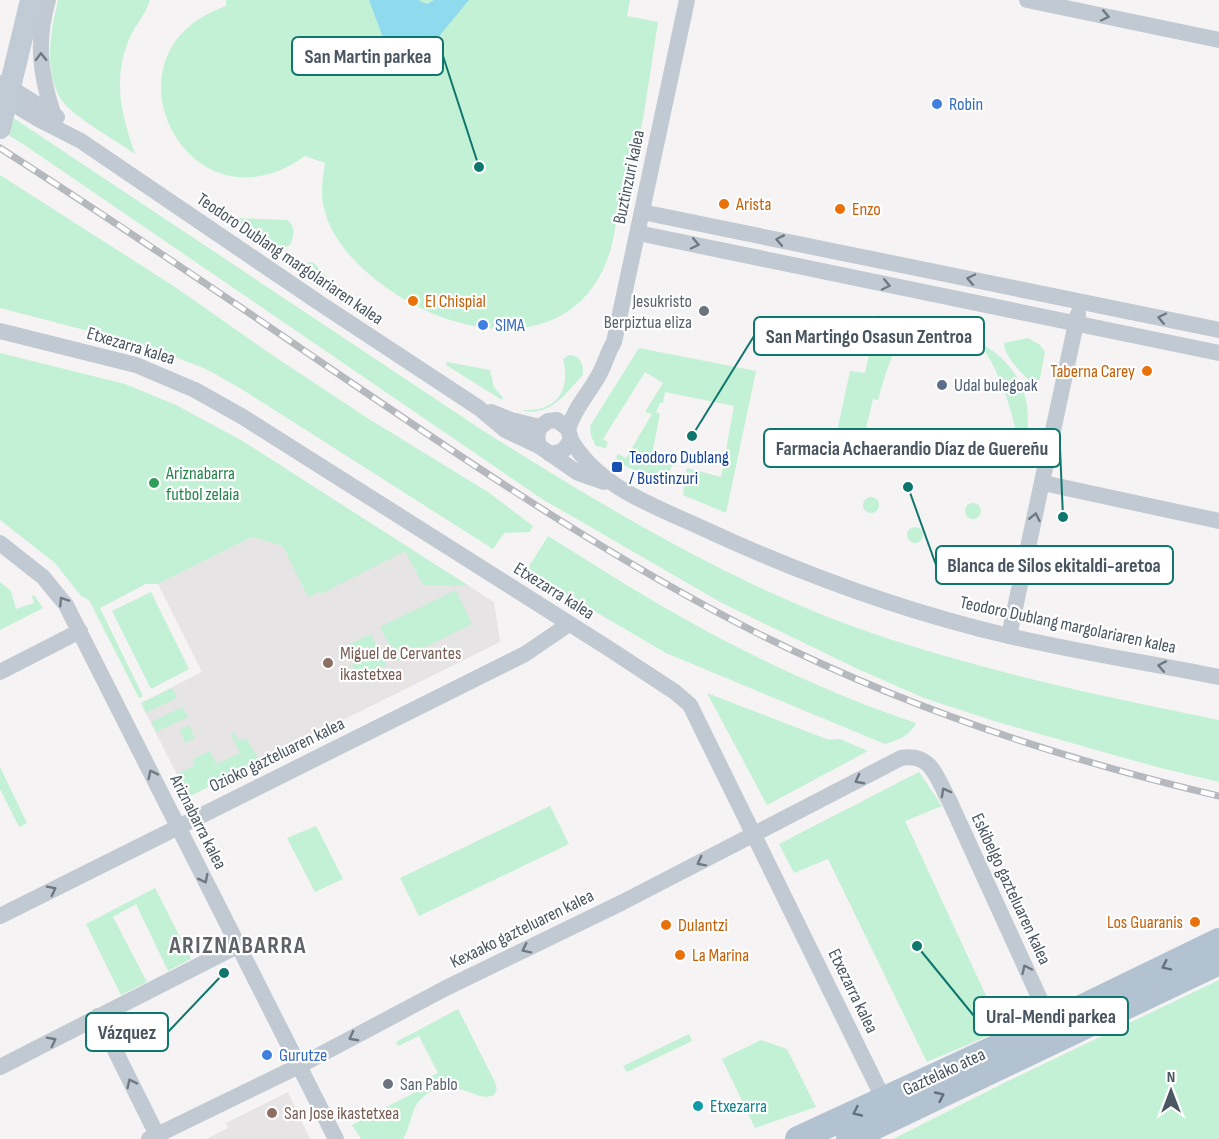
<svg xmlns="http://www.w3.org/2000/svg" width="1219" height="1139" font-family="'Sofia Sans Condensed',sans-serif">
<rect width="100%" height="100%" fill="#f5f3f3"/>
<!-- education -->
<g fill="#e6e4e5">
<polygon points="252,537 283,546 401,543 494,602 500,642 188,797 141,703 202,672 158,584"/>
<polygon points="288,1092 310,1139 206,1139 228,1128 226,1123"/>
</g>
<!-- green -->
<g fill="#c3f1d5">
<path d="M58,0H150C146,14 136,24 130,37C112,78 121,113 135,154C117,141 71,116 61,99C43,69 51,31 58,0Z"/>
<path d="M226,0H630L627,16L658,22L644,113L623,224L616,223C599,354 470,349 384,286C357,266 332,241 324,208C320,192 323,178 325,163L305,156C189,240 92,52 226,6Z"/>
<path d="M0,109L479,428C595,501 718,576 846,624C967,668 1093,694 1219,720V782L1153,766L994,721L924,698L860,670L722,603L542,499L23,144L0,130Z"/>
<polygon points="0,175 175,287 275,357 369,419 488,492 533,526 530,532 504,533 493,549 240,388 206,369 146,346 0,308"/>
<path d="M236,218L287,220C296,226 294,236 290,245L284,248L278,247L235,221Z"/>
<polygon points="310,262 315,264 340,291 336,295 302,272 303,265"/>
<path d="M878,315L926,325C893,336 887,370 878,400L873,399L864,436H836L850,371L865,373Z"/>
<path d="M1028,338L1040,345L1045,352L1040,379L1033,384C1023,374 1004,357 1004,343Z"/>
<path d="M979,342C1026,369 1037,408 1021,459C1015,418 1003,376 979,342Z"/>
<polygon points="639,348 756,371 726,513 683,495 687,468 721,477 734,406 665,392 663,403 660,403 656,412 660,414 651,459 673,465 662,483 619,463 616,457 618,454 626,458 652,414 645,412 663,383 645,372 603,439 608,442 606,448 596,446 591,436 590,426"/>
<polygon points="0,353 125,384 176,405 241,440 469,586 423,585 405,551 321,594 319,592 308,597 283,546 252,537 158,584 146,584 100,608 143,696 139,698 89,600 81,596 55,563 0,520"/>
<path d="M569,355C580,355 584,364 583,375C565,393 552,416 524,411V410C558,412 571,388 563,359Z"/>
<polygon points="447,362 490,370 494,387 503,398 502,400 446,365"/>
<circle cx="871" cy="505" r="8"/>
<circle cx="973" cy="511" r="8"/>
<circle cx="915" cy="535" r="8"/>
<path d="M548,536C586,559 622,583 660,605C741,652 828,694 916,723C910,736 898,740 885,744L666,653L534,576L528,568Z"/>
<polygon points="0,582 11,591 16,609 34,603 32,596 34,595 43,608 0,630"/>
<polygon points="456,590 472,624 397,661 380,627"/>
<polygon points="151,592 189,669 151,689 112,611"/>
<polygon points="371,634 378,648 351,661 344,647"/>
<polygon points="379,651 387,665 359,679 352,665"/>
<polygon points="172,688 177,698 146,713 141,703"/>
<polygon points="707,693 829,740 840,739 868,751 767,805"/>
<polygon points="182,707 188,717 156,732 151,722"/>
<polygon points="189,725 195,738 185,743 179,730"/>
<polygon points="234,732 239,741 246,738 260,761 188,797 177,774 194,766 193,764 195,763 193,759 210,751 216,764 240,753 231,734"/>
<polygon points="0,767 27,823 19,827 0,789"/>
<polygon points="919,772 942,806 905,821 1002,1030 927,1062 828,859 794,873 779,844"/>
<polygon points="550,806 569,844 419,916 400,878"/>
<polygon points="316,826 343,879 315,892 287,838"/>
<polygon points="155,888 191,959 168,971 136,904 113,917 147,982 121,995 86,924"/>
<polygon points="1219,980 1219,1139 893,1139 1002,1084"/>
<path d="M458,1009L495,1082L497,1089L494,1095C482,1100 475,1093 463,1090C444,1086 428,1088 417,1104C410,1115 410,1128 403,1139H361L352,1125L427,1086L424,1080L438,1073L419,1036L398,1046L396,1042Z"/>
<polygon points="689,1034 692,1041 627,1072 623,1066"/>
<polygon points="761,1040 787,1049 816,1107 755,1128 722,1059"/>
</g>
<!-- water -->
<polygon fill="#90daee" points="369,0 418,0 427,4 434,0 469,0 417,63 385,43"/>
<g fill="none" stroke-linecap="round" stroke-linejoin="round">
<!-- street -->
<g stroke="#c1cad2" stroke-width="16">
<path d="M48,0C36,41 40,74 53,113"/>
<polyline points="1027,0 1219,40"/>
<polyline points="3,83 57,117"/>
<polyline points="0,96 38,119 81,141 321,304 479,408 505,430 539,446"/>
<polyline points="642,212 1219,330"/>
<polyline points="638,233 1219,353"/>
<polyline points="0,331 136,365 195,390 243,417 608,648 675,692 690,705 884,1100"/>
<polyline points="491,412 511,420 540,427"/>
<path d="M568,429C575,407 590,392 600,373C605,363 608,352 614,342L687,0"/>
<path d="M571,440C599,487 652,505 700,527C799,573 902,611 1009,636C1078,652 1149,663 1219,677"/>
<polyline points="550,454 563,451 571,440 568,429 557,420 548,421 540,427 537,436 539,446 578,473 604,482"/>
<polyline points="1043,483 1219,521"/>
<polyline points="0,543 43,577 66,605 336,1139"/>
<polyline points="1009,636 1078,314"/>
<polyline points="0,672 80,631"/>
<polyline points="0,916 525,654 569,624"/>
<polyline points="98,1016 157,1135"/>
<polyline points="0,1067 239,945"/>
<path d="M149,1139L299,1066L446,988L623,902L901,758C932,753 936,777 949,800L1055,1032"/>
</g>
<!-- secondary -->
<polyline stroke="#c1cbd6" stroke-width="22" points="26,21 31,0"/>
<!-- primary -->
<g stroke="#b3c2d1" stroke-width="26">
<polyline points="798,1139 1052,1022 1219,941"/>
<polyline points="849,1139 1219,962"/>
</g>
<defs>
<path id="rail" d="M0,148C114,221 226,297 337,373C474,466 611,559 759,634C905,707 1060,759 1219,796"/>
</defs>
<!-- rail casing -->
<use href="#rail" stroke="#b5b8bd" stroke-width="7"/>
<!-- rail -->
<use href="#rail" stroke="#fff" stroke-width="4.5" stroke-dasharray="14" stroke-linecap="butt"/>
<!-- secondary-bridge -->
<polyline stroke="#c1cbd6" stroke-width="22" points="0,128 26,21"/>
</g>
<!-- one-way arrows -->
<defs><path id="oneway-chevron" d="M-2-3.5L2.5 0L-2 3.5" fill="none" stroke-width="1.6" stroke-linecap="round" stroke-linejoin="round" transform="scale(1.5)"/></defs>
<g stroke="#6e7983">
<use href="#oneway-chevron" transform="translate(1105 16) rotate(12)"/>
<use href="#oneway-chevron" transform="translate(41 57) rotate(-91)"/>
<use href="#oneway-chevron" transform="translate(780 240) rotate(-169)"/>
<use href="#oneway-chevron" transform="translate(695 244) rotate(12)"/>
<use href="#oneway-chevron" transform="translate(971 279) rotate(-168)"/>
<use href="#oneway-chevron" transform="translate(886 285) rotate(12)"/>
<use href="#oneway-chevron" transform="translate(1162 318) rotate(-168)"/>
<use href="#oneway-chevron" transform="translate(1035 517) rotate(-78)"/>
<use href="#oneway-chevron" transform="translate(63 601) rotate(-123)"/>
<use href="#oneway-chevron" transform="translate(1162 666) rotate(-169)"/>
<use href="#oneway-chevron" transform="translate(152 774) rotate(-116)"/>
<use href="#oneway-chevron" transform="translate(859 780) rotate(152)"/>
<use href="#oneway-chevron" transform="translate(945 792) rotate(-119)"/>
<use href="#oneway-chevron" transform="translate(701 862) rotate(153)"/>
<use href="#oneway-chevron" transform="translate(204 879) rotate(63)"/>
<use href="#oneway-chevron" transform="translate(52 890) rotate(-27)"/>
<use href="#oneway-chevron" transform="translate(526 949) rotate(154)"/>
<use href="#oneway-chevron" transform="translate(1026 969) rotate(-115)"/>
<use href="#oneway-chevron" transform="translate(353 1037) rotate(152)"/>
<use href="#oneway-chevron" transform="translate(52 1041) rotate(-27)"/>
<use href="#oneway-chevron" transform="translate(131 1083) rotate(-116)"/>
</g>
<g stroke="#64717d">
<use href="#oneway-chevron" transform="translate(1166 966) rotate(154)"/>
<use href="#oneway-chevron" transform="translate(940 1096) rotate(-25)"/>
<use href="#oneway-chevron" transform="translate(857 1112) rotate(155)"/>
</g>
<!-- markers -->
<g fill="#3f7fe0" stroke="#fff" stroke-width="2">
<circle cx="937" cy="104" r="6"/>
<circle cx="483" cy="325" r="6"/>
<circle cx="267" cy="1055" r="6"/>
</g>
<g fill="#e8710a" stroke="#fff" stroke-width="2">
<circle cx="724" cy="204" r="6"/>
<circle cx="840" cy="209" r="6"/>
<circle cx="413" cy="301" r="6"/>
<circle cx="1147" cy="371" r="6"/>
<circle cx="1195" cy="922" r="6"/>
<circle cx="666" cy="925" r="6"/>
<circle cx="680" cy="955" r="6"/>
</g>
<g fill="#6b7280" stroke="#fff" stroke-width="2">
<circle cx="704" cy="311" r="6"/>
<circle cx="388" cy="1084" r="6"/>
</g>
<circle fill="#5c6f8a" stroke="#fff" stroke-width="2" cx="942" cy="385" r="6"/>
<rect fill="#1a4fb4" stroke="#fff" stroke-width="2" x="611" y="461" width="12" height="12" rx="3"/>
<circle fill="#2e9e5b" stroke="#fff" stroke-width="2" cx="154" cy="483" r="6"/>
<g fill="#8d6e63" stroke="#fff" stroke-width="2">
<circle cx="328" cy="663" r="6"/>
<circle cx="272" cy="1113" r="6"/>
</g>
<circle fill="#0f9aa8" stroke="#fff" stroke-width="2" cx="698" cy="1106" r="6"/>
<g text-anchor="middle" dominant-baseline="central" stroke-width="4.5" stroke-linejoin="round" paint-order="stroke">
<!-- shop labels -->
<g font-size="18" fill="#366cbe" stroke="#fff" text-anchor="start">
<text x="949" y="104">Robin</text>
<text x="495" y="325">SIMA</text>
<text x="279" y="1055">Gurutze</text>
</g>
<!-- street labels -->
<g font-size="18" fill="#4a5661" stroke="#fff">
<text transform="translate(629 177) rotate(-78)">Buztinzuri kalea</text>
<text transform="translate(290 259) rotate(34)">Teodoro Dublang margolariaren kalea</text>
<text transform="translate(131 346) rotate(17)">Etxezarra kalea</text>
<text transform="translate(554 591) rotate(32)">Etxezarra kalea</text>
<text transform="translate(1068 625) rotate(12)">Teodoro Dublang margolariaren kalea</text>
<text transform="translate(277 755) rotate(-26)">Ozioko gazteluaren kalea</text>
<text transform="translate(198 822) rotate(63)">Ariznabarra kalea</text>
<text transform="translate(1011 889) rotate(65)">Eskibelgo gazteluaren kalea</text>
<text transform="translate(522 929) rotate(-26)">Kexaako gazteluaren kalea</text>
<text transform="translate(853 991) rotate(64)">Etxezarra kalea</text>
<text transform="translate(944 1072) rotate(-25)">Gaztelako atea</text>
</g>
<!-- food labels -->
<g font-size="18" fill="#c56008" stroke="#fff" text-anchor="start">
<text x="736" y="204">Arista</text>
<text x="852" y="209">Enzo</text>
<text x="425" y="301">El Chispial</text>
<text x="1135" y="371" text-anchor="end">Taberna Carey</text>
<text x="1183" y="922" text-anchor="end">Los Guaranis</text>
<text x="678" y="925">Dulantzi</text>
<text x="692" y="955">La Marina</text>
</g>
<!-- worship labels -->
<g font-size="18" fill="#5b616d" stroke="#fff" text-anchor="end">
<text x="692" y="301">Jesukristo<tspan x="692" dy="21">Berpiztua eliza</tspan></text>
<text x="400" y="1084" text-anchor="start">San Pablo</text>
</g>
<!-- service labels -->
<g font-size="18" fill="#4e5e75" stroke="#fff" text-anchor="start">
<text x="954" y="385">Udal bulegoak</text>
</g>
<!-- transit labels -->
<g font-size="18" fill="#164399" stroke="#fff" text-anchor="start">
<text x="629" y="457">Teodoro Dublang<tspan x="629" dy="21">/ Bustinzuri</tspan></text>
</g>
<!-- leisure labels -->
<g font-size="18" fill="#27864d" stroke="#fff" text-anchor="start">
<text x="166" y="473">Ariznabarra<tspan x="166" dy="21">futbol zelaia</tspan></text>
</g>
<!-- education labels -->
<g font-size="18" fill="#785e54" stroke="#fff" text-anchor="start">
<text x="340" y="653">Miguel de Cervantes<tspan x="340" dy="21">ikastetxea</tspan></text>
<text x="284" y="1113">San Jose ikastetxea</text>
</g>
<!-- culture labels -->
<g font-size="18" fill="#0d838f" stroke="#fff" text-anchor="start">
<text x="710" y="1106">Etxezarra</text>
</g>
<!-- district labels -->
<g font-size="24" font-weight="bold" letter-spacing="1.5" fill="#5f6368" stroke="#fff">
<text x="238" y="945">ARIZNABARRA</text>
</g>
</g>
<!-- callouts -->
<path fill="none" stroke="#0f766e" stroke-width="2" d="M479 167L443 56M692 436L754 336M1063 517L1060 448M908 487L936 565M917 946L974 1016M224 973L168 1032"/>
<g fill="#0f766e" stroke="#fff" stroke-width="2">
<circle cx="479" cy="167" r="6"/>
<circle cx="692" cy="436" r="6"/>
<circle cx="1063" cy="517" r="6"/>
<circle cx="908" cy="487" r="6"/>
<circle cx="917" cy="946" r="6"/>
<circle cx="224" cy="973" r="6"/>
</g>
<g fill="#fff" stroke="#0f766e" stroke-width="2">
<rect x="292" y="37" width="151" height="38" rx="6"/>
<rect x="754" y="317" width="230" height="38" rx="6"/>
<rect x="764" y="429" width="296" height="38" rx="6"/>
<rect x="936" y="546" width="237" height="38" rx="6"/>
<rect x="974" y="997" width="154" height="38" rx="6"/>
<rect x="86" y="1013" width="82" height="38" rx="6"/>
</g>
<g font-size="20" text-anchor="middle" font-weight="bold" fill="#4a5661">
<text x="368" y="63">San Martin parkea</text>
<text x="869" y="343">San Martingo Osasun Zentroa</text>
<text x="912" y="455">Farmacia Achaerandio Díaz de Guereñu</text>
<text x="1054" y="572">Blanca de Silos ekitaldi-aretoa</text>
<text x="1051" y="1023">Ural-Mendi parkea</text>
<text x="127" y="1039">Vázquez</text>
</g>
<!-- north arrow -->
<g transform="translate(1171 1091)" stroke="#ffffff" stroke-width="4.5" paint-order="stroke">
<path d="M0-4.5L10 22L0 15L-10 22Z" fill="#4a5661"/>
<text y="-9" font-size="16" font-weight="bold" text-anchor="middle" fill="#4a5661">N</text>
</g>
</svg>
